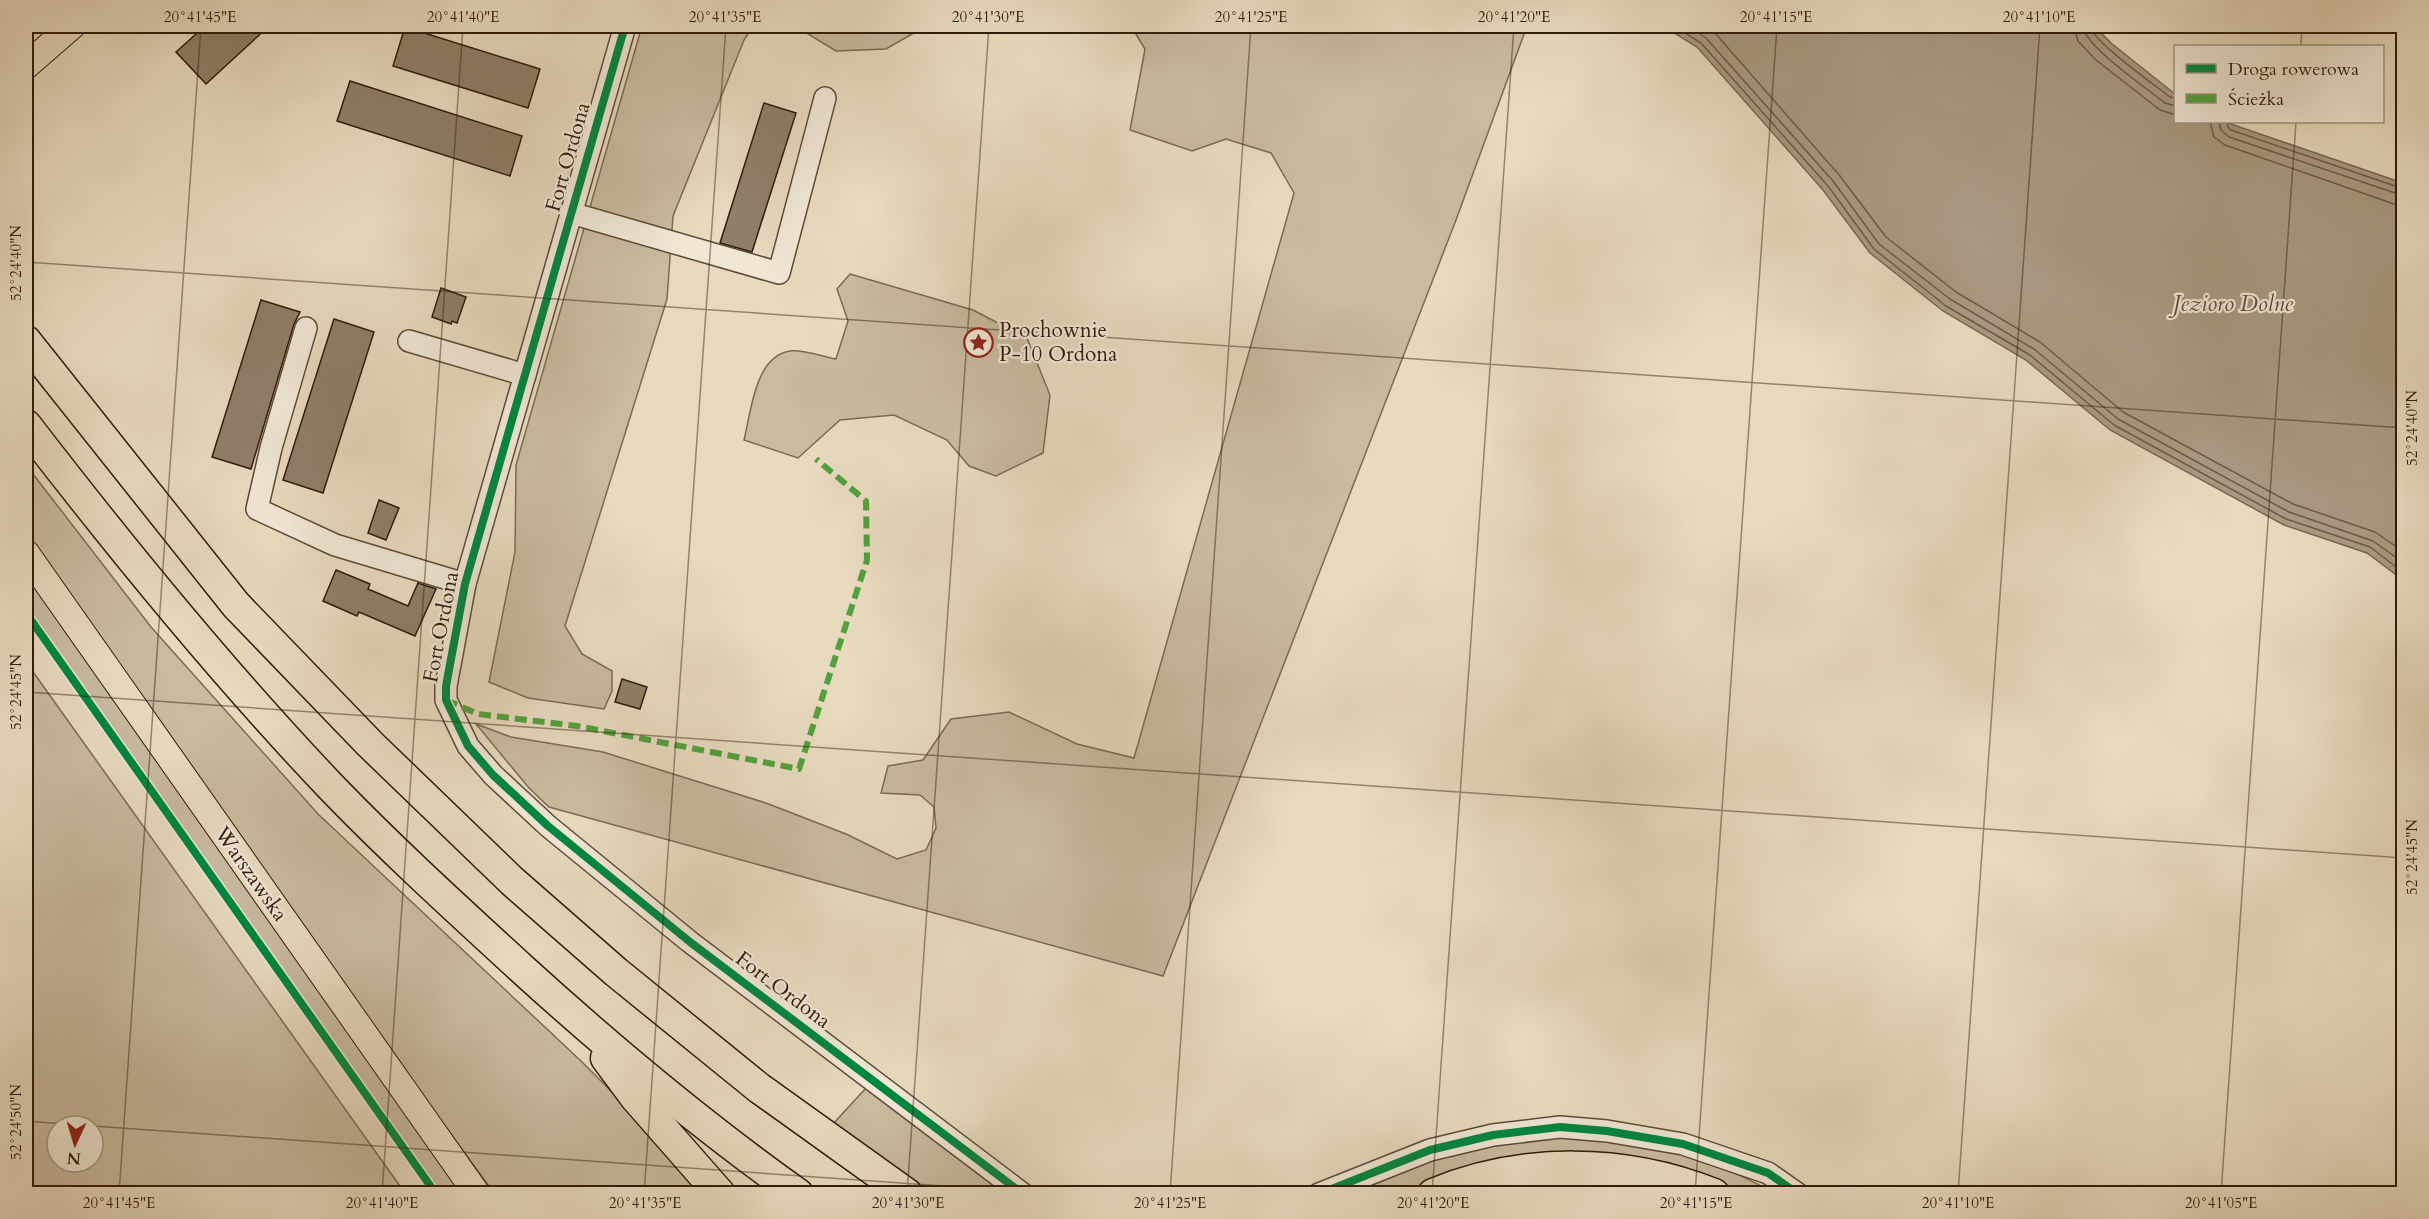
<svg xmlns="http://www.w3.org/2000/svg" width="2429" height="1219" font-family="Cardo,serif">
<rect width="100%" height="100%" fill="#e8dabf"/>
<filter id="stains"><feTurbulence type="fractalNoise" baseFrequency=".00333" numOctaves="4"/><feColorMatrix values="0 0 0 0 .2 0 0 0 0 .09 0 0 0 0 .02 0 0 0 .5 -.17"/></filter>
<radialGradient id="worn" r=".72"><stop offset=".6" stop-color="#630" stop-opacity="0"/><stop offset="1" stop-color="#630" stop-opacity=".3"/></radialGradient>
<!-- green -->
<g fill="#c9baa0" stroke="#7c6a54" stroke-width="1.5" fill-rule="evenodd">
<polygon points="642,26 753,26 744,40 673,216 667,299 565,626 582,654 612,671 612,691 604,709 528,698 489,682 515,552 516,465"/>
<polygon points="795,26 926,26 886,49 836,51"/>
<polygon points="1131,26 1527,26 1456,220 1163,976 549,807 529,788 476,724 511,737 603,752 766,803 846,834 897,859 926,850 936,828 934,807 920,795 881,793 888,766 923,760 951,719 1009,712 1077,744 1134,758 1294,193 1271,153 1226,139 1192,151 1130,130 1145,49"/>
<path d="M850,274L973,310L1027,338L1050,395L1043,453L996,476L969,466L947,440L894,415L840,420L798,458L744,440C751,412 755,356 790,351C804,349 822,357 836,359L848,321L837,289Z"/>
<polygon points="26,465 151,627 318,814 581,1061 657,1137 707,1193 494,1193 273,891 26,534"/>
<polygon points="26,573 468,1193 440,1193 26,608"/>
<path d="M26,662L405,1193H26ZM57,1126H93V1162H57Z"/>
<polygon points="866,1088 1011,1193 931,1193 833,1124"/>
<path d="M1556,1135C1638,1141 1702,1152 1774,1193H1742L1697,1175L1422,1189L1412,1193L1339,1194L1465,1147Z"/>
</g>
<!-- water -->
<polygon fill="#a99981" stroke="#786751" stroke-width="1.5" points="1663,26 2094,26 2111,43 2175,94 2176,122 2225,122 2403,183 2403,580 2367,553 2284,525 2110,430 2026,360 1943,311 1870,253 1823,190 1697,47"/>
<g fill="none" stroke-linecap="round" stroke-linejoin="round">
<!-- shore -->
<g stroke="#6c5a45" stroke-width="1.5">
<polyline points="1674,26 1701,43 1828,186 1874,249 1946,306 2030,355 2114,425 2286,519 2370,547 2404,573"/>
<polyline points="1688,26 1706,38 1833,181 1879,244 1950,299 2034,349 2118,419 2289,512 2373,541 2404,563"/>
<polyline points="1705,26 1714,32 1840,176 1886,237 1956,292 2040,342 2123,412 2293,504 2375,532 2404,552"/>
<polyline points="2074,26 2078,41 2096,60 2160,110 2176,115"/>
<path d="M2083,26C2084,46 2148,89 2165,103L2176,106"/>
<path d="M2090,26C2092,41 2155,85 2170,97L2176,98"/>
<polyline points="2210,122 2214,137 2225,145 2394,204 2404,205"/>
<polyline points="2219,122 2221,130 2229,137 2404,196"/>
<polyline points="2227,122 2228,127 2231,130 2404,189"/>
</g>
</g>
<!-- building -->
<g fill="#8f7e68" stroke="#2f1b09" stroke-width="1.5">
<polygon points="205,26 269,26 206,84 176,52"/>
<polygon points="405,27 540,69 528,108 393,66"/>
<polygon points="350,81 522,136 510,176 337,121"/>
<polygon points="764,103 796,113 752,252 720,243"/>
<polygon points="441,288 466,297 457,323 452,321 451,324 432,317"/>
<polygon points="261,300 300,312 294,324 251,469 212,457"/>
<polygon points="334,319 374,332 323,493 283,480"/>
<polygon points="379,500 399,508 386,540 368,533"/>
<polygon points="336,570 370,584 368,589 408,606 418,583 436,589 415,636 359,612 357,616 323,601"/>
<polygon points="622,679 647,687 640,709 615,702"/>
</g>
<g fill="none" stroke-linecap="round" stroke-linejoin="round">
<defs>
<g id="minor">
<polyline points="625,26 465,584 446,686 446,700 468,746 493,775 548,826 690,942 1023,1194"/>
<polyline points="571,213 779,273 825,98"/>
<polyline points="306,328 271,448 257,509 335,545 465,584"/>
<polyline points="409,341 525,375"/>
<polyline points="1319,1194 1430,1150 1493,1135 1560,1127 1607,1131 1683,1144 1768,1173 1798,1194"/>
</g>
<g id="major">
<polyline points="26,66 72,26"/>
<polyline points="26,553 477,1194"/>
</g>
<g id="highway">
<polyline points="26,341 236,605 370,744 512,881 616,972 759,1088 907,1194"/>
<path d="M26,425C123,551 224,675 334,790C394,852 458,910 521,968C609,1048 701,1125 798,1194"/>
<polyline points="606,1058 635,1097 720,1194"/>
<path d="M1433,1194C1522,1157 1625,1158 1714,1194"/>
<path d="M1511,1194C1551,1185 1594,1188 1634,1194"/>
</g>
</defs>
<!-- minor casing -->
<use href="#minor" stroke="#5d4b36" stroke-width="24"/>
<!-- major casing -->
<use href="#major" stroke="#2f1b09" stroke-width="28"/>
<!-- highway casing -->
<use href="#highway" stroke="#2f1b09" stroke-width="33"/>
<!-- minor -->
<use href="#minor" stroke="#f0e7d5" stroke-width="21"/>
<!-- major -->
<use href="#major" stroke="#e8dabf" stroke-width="26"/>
<!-- highway -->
<use href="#highway" stroke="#e8dabf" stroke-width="30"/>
<!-- quiet -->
<polyline stroke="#52a13e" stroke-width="6" stroke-dasharray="12 6" stroke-linecap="butt" points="446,700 478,714 577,726 799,769 867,560 866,501 816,459"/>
<defs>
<g id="cycleway">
<polyline points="625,26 465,584 446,686 446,700 468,746 493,775 548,826 690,942 1023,1194"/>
<polyline points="26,613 436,1194"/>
<polyline points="1319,1194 1430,1150 1493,1135 1560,1127 1607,1131 1683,1144 1768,1173 1798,1194"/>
</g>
</defs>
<!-- cycleway casing -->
<use href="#cycleway" stroke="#f0e7d5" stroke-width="11"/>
<!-- cycleway -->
<use href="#cycleway" stroke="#00873e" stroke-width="8"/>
</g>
<!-- ticks -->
<path fill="none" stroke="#2f1b09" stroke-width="1.5" stroke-opacity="0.45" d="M2301,46L2302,26M26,262L2404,428M26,692L2404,858M26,1121L92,1126M93,1126L1057,1194M119,1194L201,26M382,1194L463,26M644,1194L726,26M907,1194L989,26M1170,1194L1251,26M1432,1194L1514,26M1695,1194L1777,26M1958,1194L2040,26M2221,1194L2296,122"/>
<!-- icons -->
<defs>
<symbol id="sight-ring" viewBox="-11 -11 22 22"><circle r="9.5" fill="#f0e7d5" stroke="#8f2418" stroke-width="1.5"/><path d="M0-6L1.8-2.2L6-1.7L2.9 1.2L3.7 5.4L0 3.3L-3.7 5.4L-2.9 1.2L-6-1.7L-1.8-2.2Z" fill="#8f2418"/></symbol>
</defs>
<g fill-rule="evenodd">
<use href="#sight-ring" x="962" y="326" width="33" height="33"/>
</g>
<g text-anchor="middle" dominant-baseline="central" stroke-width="4.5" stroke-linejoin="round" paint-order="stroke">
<!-- street labels -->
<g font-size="21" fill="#2f1b09" stroke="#f0e7d5">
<text transform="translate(568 157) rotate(-74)">Fort Ordona</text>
<text transform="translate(441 627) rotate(-79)">Fort Ordona</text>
<text transform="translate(251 874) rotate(55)">Warszawska</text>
<text transform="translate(783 990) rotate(37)">Fort Ordona</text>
</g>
<!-- poi labels -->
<g font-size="21" fill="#2f1b09" stroke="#f0e7d5" text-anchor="start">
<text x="999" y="330">Prochownie<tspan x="999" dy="24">P-10 Ordona</tspan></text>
</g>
<!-- water labels -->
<g font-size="22" font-style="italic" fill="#604d39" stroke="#f0e7d5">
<text x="2233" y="304">Jezioro Dolne</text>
</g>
</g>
<!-- margin -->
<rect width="2429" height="1219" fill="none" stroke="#e8dabf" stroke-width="66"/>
<!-- legend -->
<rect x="2174" y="45" width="210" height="78" fill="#f0e7d5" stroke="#a39583" stroke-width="1.5"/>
<rect x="2186" y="64" width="30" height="9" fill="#00873e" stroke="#a39583" stroke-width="1.5"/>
<text x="2228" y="75" font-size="18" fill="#2f1b09">Droga rowerowa</text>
<rect x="2186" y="94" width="30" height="9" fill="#52a13e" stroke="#a39583" stroke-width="1.5"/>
<text x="2228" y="105" font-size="18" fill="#2f1b09">Ścieżka</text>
<!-- north arrow -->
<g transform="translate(75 1144) rotate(184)"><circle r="28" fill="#f0e7d5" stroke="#a39583" stroke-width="1.5"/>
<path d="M0-4.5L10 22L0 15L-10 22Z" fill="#8f2418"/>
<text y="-9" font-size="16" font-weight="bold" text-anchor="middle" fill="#2f1b09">N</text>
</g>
<rect x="33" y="33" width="2363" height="1153" fill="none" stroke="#2f1b09" stroke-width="2"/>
<g font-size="15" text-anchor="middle" fill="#2f1b09">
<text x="200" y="22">20°41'45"E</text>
<text x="463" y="22">20°41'40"E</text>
<text x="725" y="22">20°41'35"E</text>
<text x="988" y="22">20°41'30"E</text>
<text x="1251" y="22">20°41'25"E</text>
<text x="1514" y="22">20°41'20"E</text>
<text x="1776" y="22">20°41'15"E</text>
<text x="2039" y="22">20°41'10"E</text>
<text transform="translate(16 263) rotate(-90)" y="5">52°24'40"N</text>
<text transform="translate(2412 428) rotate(-90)" y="5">52°24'40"N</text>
<text transform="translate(16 692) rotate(-90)" y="5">52°24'45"N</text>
<text transform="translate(2412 857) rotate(-90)" y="5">52°24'45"N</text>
<text transform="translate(16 1122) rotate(-90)" y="5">52°24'50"N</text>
<text x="119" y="1208">20°41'45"E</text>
<text x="382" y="1208">20°41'40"E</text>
<text x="645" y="1208">20°41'35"E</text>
<text x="908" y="1208">20°41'30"E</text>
<text x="1170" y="1208">20°41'25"E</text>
<text x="1433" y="1208">20°41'20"E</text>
<text x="1696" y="1208">20°41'15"E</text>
<text x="1958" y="1208">20°41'10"E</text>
<text x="2221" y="1208">20°41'05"E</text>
</g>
<rect width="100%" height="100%" filter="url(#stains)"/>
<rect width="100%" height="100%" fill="url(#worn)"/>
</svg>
